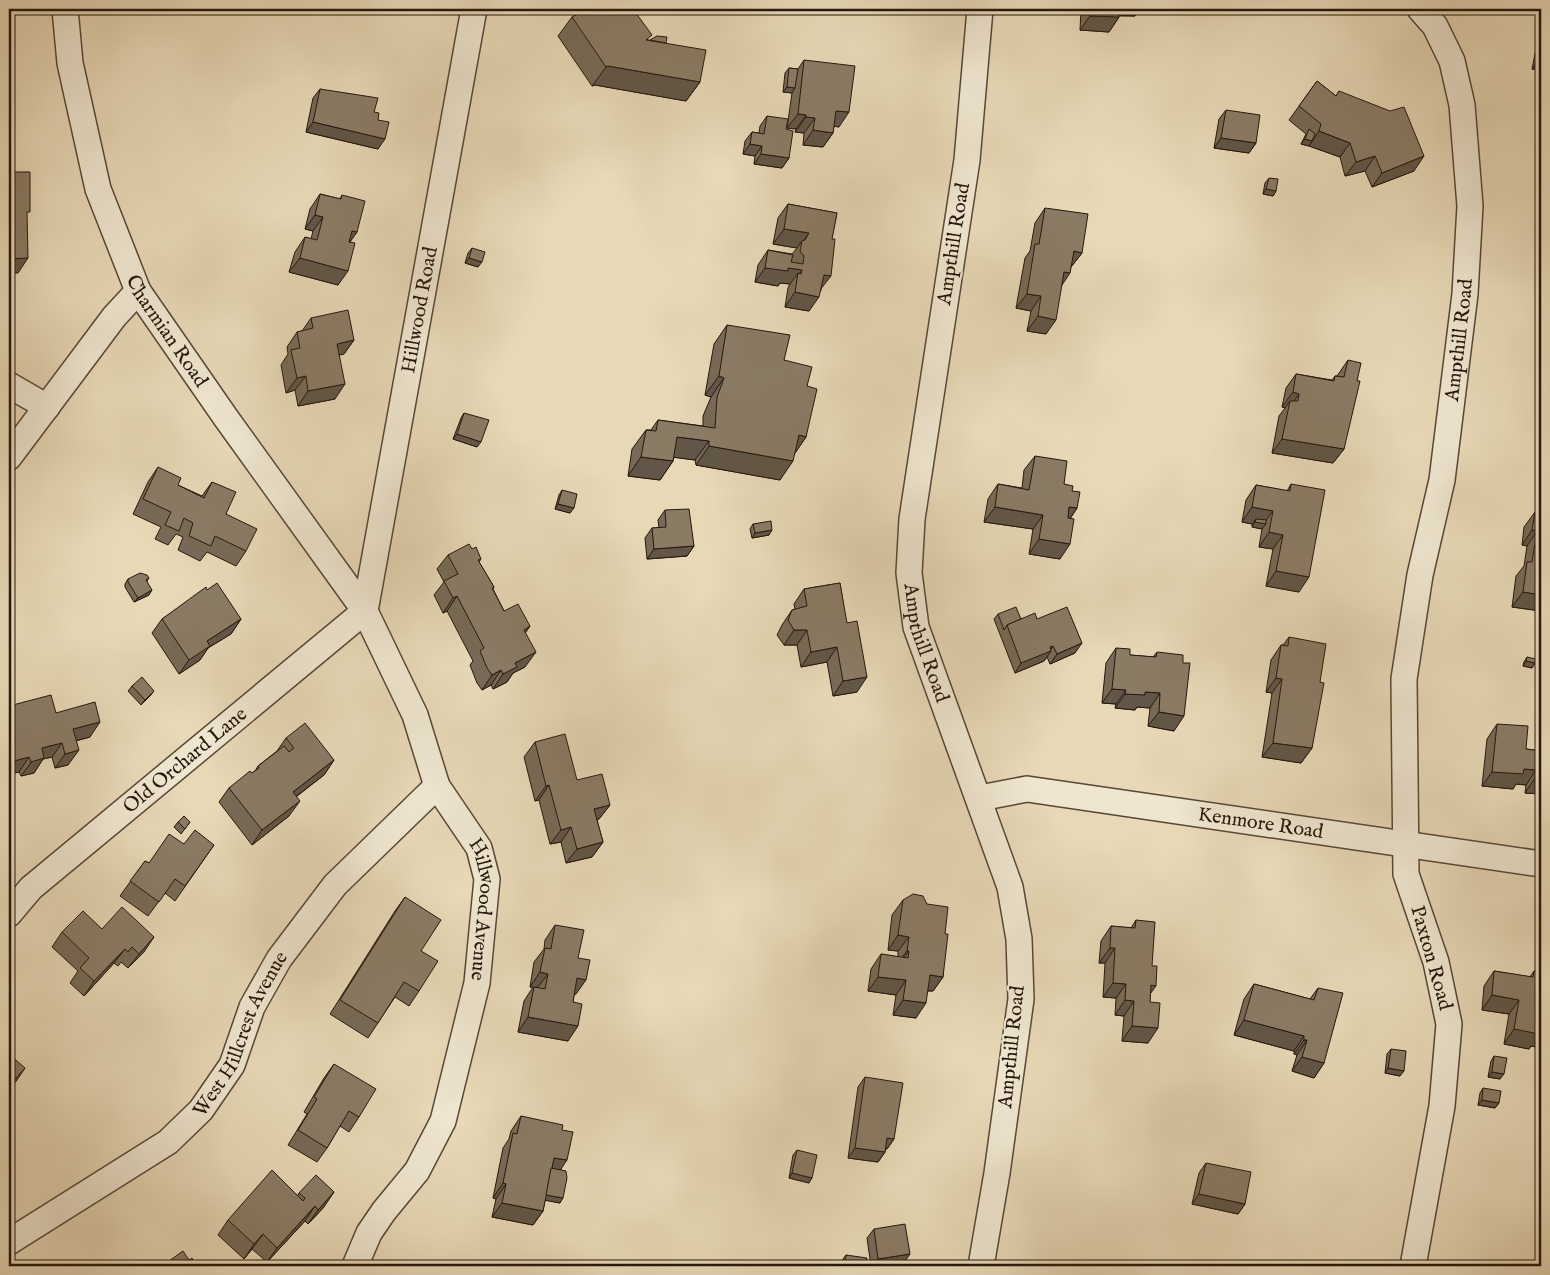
<svg xmlns="http://www.w3.org/2000/svg" width="1550" height="1275" font-family="'IM FELL English',serif">
<rect width="100%" height="100%" fill="#e7d8b6"/>
<filter id="stains"><feTurbulence type="fractalNoise" baseFrequency=".004" numOctaves="4"/><feColorMatrix values="0 0 0 0 .2 0 0 0 0 .09 0 0 0 0 .02 0 0 0 .5 -.17"/></filter>
<radialGradient id="worn" r=".72"><stop offset=".6" stop-color="#630" stop-opacity="0"/><stop offset="1" stop-color="#630" stop-opacity=".3"/></radialGradient>
<g fill="none" stroke-linecap="round" stroke-linejoin="round">
<defs>
<g id="minor">
<path id="s1" d="M65,9L70,63L98,189L138,291L226,418L365,611L415,715L437,786L479,848L487,879L477,983L443,1121L417,1171L384,1211L369,1233L355,1266"/>
<path id="s2" d="M980,9L967,160L912,519L909,573L916,627L1010,887L1019,939L1021,999L997,1173L981,1266"/>
<polyline points="9,385 47,407"/>
<polyline points="9,457 114,317 138,291"/>
<path id="s3" d="M365,611L474,9"/>
<path id="s4" d="M980,798L1027,789L1541,864"/>
<path id="s5" d="M9,914L31,888L365,611"/>
<path id="s6" d="M9,1242L168,1142L201,1110L232,1065L252,1007L279,959L335,885L437,786"/>
<path id="s7" d="M1413,1266L1442,1106L1449,1024L1436,962L1406,874L1404,679L1420,575L1442,480L1465,294L1470,206L1462,105L1452,61L1435,26L1420,9"/>
</g>
</defs>
<!-- minor casing -->
<use href="#minor" stroke="#564737" stroke-width="28"/>
<!-- minor -->
<use href="#minor" stroke="#efe6d0" stroke-width="25"/>
</g>
<!-- wall -->
<g fill="#776a57" stroke="#25170d">
<polygon points="576,9 633,9 648,40 666,43 700,82 686,101 595,85 592,86 558,36 572,17 575,15"/>
<polygon points="1081,9 1141,9 1135,16 1119,16 1119,17 1109,32 1080,30"/>
<polygon points="1541,27 1541,70 1532,69 1540,29"/>
<polygon points="804,60 839,127 834,126 833,133 823,147 803,145 804,133 795,132 796,129 787,128 792,93 783,92 785,73 789,68 798,69"/>
<polygon points="1317,81 1336,96 1339,91 1414,171 1372,187 1365,171 1345,176 1340,157 1309,146 1301,144 1306,134 1289,120"/>
<polygon points="320,89 378,120 378,149 306,132 313,98"/>
<polygon points="1226,110 1256,143 1249,153 1214,148 1219,119"/>
<polygon points="767,116 786,129 789,158 782,168 754,164 755,156 743,154 745,141 752,132 759,133 760,126"/>
<polygon points="1269,178 1276,191 1273,196 1263,194 1265,183"/>
<polygon points="320,194 340,199 342,195 357,232 350,242 338,285 289,272 295,252 305,237 311,239 313,231 305,229 310,209"/>
<polygon points="788,204 837,213 821,290 809,311 785,307 788,288 790,284 780,283 778,286 755,282 758,265 768,250 792,254 797,248 773,244 778,218"/>
<polygon points="1045,208 1082,253 1071,267 1062,284 1046,334 1027,331 1031,311 1016,308 1025,258 1030,251 1035,223"/>
<polygon points="472,248 478,267 465,263 468,253"/>
<polygon points="311,318 354,340 344,354 339,355 335,399 298,406 295,390 286,393 281,365 288,354 287,347 297,332 302,331"/>
<polygon points="727,325 784,360 807,386 806,437 795,453 780,480 696,465 695,460 674,457 673,461 660,480 628,476 632,449 646,430 651,430 658,420 703,426 703,416 711,397 705,395 714,344"/>
<polygon points="1348,360 1344,449 1333,463 1272,453 1279,416 1285,408 1282,407 1286,388 1296,374 1332,380 1335,376 1337,376"/>
<polygon points="464,413 477,447 453,439 461,418"/>
<polygon points="1035,456 1064,484 1072,491 1077,508 1070,519 1060,559 1029,554 1033,529 984,522 988,499 998,484 1022,488 1024,470"/>
<polygon points="158,467 178,485 202,496 212,482 226,514 246,551 236,566 207,552 200,561 178,550 183,537 176,534 168,545 155,539 161,527 133,514 148,482"/>
<polygon points="1291,484 1299,592 1266,586 1273,549 1259,547 1262,529 1252,527 1252,524 1242,522 1246,500 1256,485 1287,491"/>
<polygon points="562,490 570,513 555,509 559,495"/>
<polygon points="665,510 694,546 687,556 647,559 645,538 652,528 659,528 658,520"/>
<polygon points="1535,512 1541,513 1541,611 1512,607 1516,576 1524,566 1527,546 1522,545 1524,527"/>
<polygon points="753,524 769,535 752,538 750,529"/>
<polygon points="472,549 481,559 479,562 494,587 493,589 504,611 530,626 525,633 525,667 513,673 507,682 493,689 491,685 482,690 477,683 470,665 473,661 447,611 443,613 434,595 444,582 437,569 448,555"/>
<polygon points="149,578 147,581 149,595 134,602 125,587 125,584 128,579"/>
<polygon points="840,583 857,692 833,696 827,662 801,667 797,645 784,645 777,635 782,625 792,610 795,609 794,604 804,589"/>
<polygon points="207,590 241,619 231,634 208,648 200,660 179,674 152,633 162,619"/>
<polygon points="998,614 1021,619 1037,619 1075,653 1050,664 1047,657 1044,661 1015,673 994,619"/>
<polygon points="1289,637 1320,682 1312,748 1301,763 1262,757 1272,693 1266,692 1271,660 1281,645 1283,645"/>
<polygon points="1116,648 1130,655 1153,657 1157,652 1174,731 1148,726 1150,708 1137,707 1135,710 1115,708 1116,704 1102,703 1106,663"/>
<polygon points="1527,657 1535,663 1532,668 1523,666 1524,662"/>
<polygon points="1541,661 1541,675 1537,674 1539,664"/>
<polygon points="132,686 150,696 141,705 128,691"/>
<polygon points="9,706 56,713 90,737 76,741 68,765 55,768 52,757 43,759 34,773 21,776 19,772 10,774 9,785"/>
<polygon points="1497,724 1526,749 1541,751 1541,794 1525,793 1526,785 1516,784 1513,789 1482,786 1487,739"/>
<polygon points="286,738 334,760 324,775 296,797 289,816 252,845 219,802 229,788 255,771 258,766 277,751"/>
<polygon points="535,742 577,780 610,805 599,819 597,820 603,842 592,857 566,863 561,842 550,844 539,800 535,801 524,757"/>
<polygon points="178,822 190,822 181,834 174,827"/>
<polygon points="184,844 214,845 175,901 165,893 148,916 120,896 145,861 149,863"/>
<polygon points="405,897 421,951 419,991 409,1006 395,997 368,1038 330,1014 395,911"/>
<polygon points="903,900 927,904 945,934 943,977 933,991 928,991 916,1018 893,1015 896,995 868,991 871,969 881,954 898,957 898,951 888,950 892,915"/>
<polygon points="1136,920 1150,994 1148,1043 1122,1041 1124,1016 1115,1015 1116,998 1103,997 1105,963 1099,963 1101,941 1111,926 1131,928"/>
<polygon points="555,925 578,958 576,994 574,994 573,1002 568,1041 518,1032 524,1001 533,987 530,987 534,962 544,949 545,940"/>
<polygon points="102,929 144,952 128,968 121,962 118,966 114,963 84,996 70,983 78,971 52,947 62,932"/>
<polygon points="1494,971 1530,977 1534,971 1541,972 1541,1048 1531,1046 1529,1049 1504,1044 1509,1014 1482,1010 1484,986"/>
<polygon points="1254,984 1310,999 1318,988 1324,1063 1314,1078 1292,1071 1297,1055 1294,1054 1294,1051 1234,1035 1244,999"/>
<polygon points="1391,1049 1400,1076 1385,1073 1387,1054"/>
<polygon points="1494,1056 1500,1079 1488,1077 1491,1061"/>
<polygon points="334,1064 359,1117 349,1132 340,1126 327,1148 317,1162 288,1145 307,1114 304,1112 324,1078"/>
<polygon points="865,1077 894,1139 887,1149 885,1149 885,1152 878,1162 848,1158 858,1087"/>
<polygon points="1483,1088 1499,1103 1495,1108 1478,1105 1480,1093"/>
<polygon points="521,1116 562,1130 560,1203 545,1200 543,1211 533,1225 492,1217 496,1199 493,1198 503,1148 509,1139 511,1131"/>
<polygon points="797,1150 809,1183 789,1178 793,1155"/>
<polygon points="1206,1163 1245,1204 1238,1214 1192,1204 1199,1173"/>
<polygon points="299,1193 324,1207 308,1224 305,1221 267,1262 252,1249 244,1259 218,1235 228,1220 298,1195"/>
<polygon points="874,1229 903,1264 891,1266 871,1266 867,1238"/>
<polygon points="846,1255 866,1266 869,1266 838,1266"/>
</g>
<!-- shaded-wall -->
<g fill="#615647" stroke="#25170d">
<polygon points="1114,9 1141,9 1135,16 1110,15"/>
<polygon points="1090,16 1119,17 1109,32 1080,30"/>
<polygon points="1541,56 1541,70 1532,69"/>
<polygon points="608,66 700,82 686,101 595,85 592,86 606,67"/>
<polygon points="787,87 795,88 792,93 783,92"/>
<polygon points="836,111 849,112 839,127 825,125"/>
<polygon points="798,114 806,115 796,129 787,128"/>
<polygon points="806,117 815,118 804,133 795,132"/>
<polygon points="313,122 385,139 378,149 306,132"/>
<polygon points="813,130 833,133 823,147 803,145"/>
<polygon points="1319,131 1350,143 1340,157 1309,146"/>
<polygon points="1221,138 1256,143 1249,153 1214,148"/>
<polygon points="1305,139 1312,141 1309,146 1301,144"/>
<polygon points="750,144 762,146 755,156 743,154"/>
<polygon points="761,154 789,158 782,168 754,164"/>
<polygon points="1375,156 1365,171 1345,176 1356,162"/>
<polygon points="1424,156 1414,171 1372,187 1382,173"/>
<polygon points="1266,189 1276,191 1273,196 1263,194"/>
<polygon points="315,215 323,217 313,231 305,229"/>
<polygon points="784,229 809,233 801,244 802,241 797,248 773,244"/>
<polygon points="352,231 357,232 346,247"/>
<polygon points="1074,251 1082,253 1071,267 1063,266"/>
<polygon points="28,258 18,273 9,273 9,259"/>
<polygon points="300,258 348,271 338,285 289,272"/>
<polygon points="469,258 482,262 478,267 465,263"/>
<polygon points="765,268 788,268 802,270 798,276 798,273 790,284 780,283 778,286 755,282"/>
<polygon points="1064,272 1070,273 1060,288"/>
<polygon points="824,275 831,276 820,290"/>
<polygon points="795,292 819,297 809,311 785,307"/>
<polygon points="1027,294 1041,296 1031,311 1016,308"/>
<polygon points="1038,316 1056,320 1046,334 1027,331"/>
<polygon points="354,340 344,354 326,358 337,344"/>
<polygon points="306,376 295,390 286,393 297,378"/>
<polygon points="719,376 724,378 711,397 705,395"/>
<polygon points="345,384 335,399 298,406 308,391"/>
<polygon points="1293,392 1299,394 1289,409 1290,401 1285,408 1282,407"/>
<polygon points="457,434 481,442 477,447 453,439"/>
<polygon points="799,435 806,437 793,456"/>
<polygon points="677,437 709,441 695,460 663,456"/>
<polygon points="1282,439 1344,449 1333,463 1272,453"/>
<polygon points="709,446 793,461 780,480 696,465"/>
<polygon points="641,457 673,461 660,480 628,476"/>
<polygon points="558,504 574,508 570,513 555,509"/>
<polygon points="995,507 1043,515 1033,529 984,522"/>
<polygon points="1069,507 1077,508 1067,523"/>
<polygon points="1252,507 1273,511 1264,523 1266,524 1262,529 1252,527 1255,522 1256,519 1252,524 1242,522"/>
<polygon points="772,530 769,535 752,538 755,533"/>
<polygon points="1532,530 1537,531 1527,546 1522,545"/>
<polygon points="1269,532 1283,535 1273,549 1259,547"/>
<polygon points="1039,539 1070,544 1060,559 1029,554"/>
<polygon points="694,546 687,556 647,559 654,549"/>
<polygon points="1276,571 1309,577 1299,592 1266,586"/>
<polygon points="152,590 149,595 134,602 138,598"/>
<polygon points="1523,592 1541,595 1541,611 1512,607"/>
<polygon points="457,596 447,611 443,613 453,598"/>
<polygon points="241,619 231,634 208,648 200,660 179,674 189,660 207,641"/>
<polygon points="530,626 520,641 524,630"/>
<polygon points="794,630 807,630 797,645 784,645"/>
<polygon points="1082,643 1075,653 1050,664 1057,654"/>
<polygon points="1053,646 1049,652 1051,651 1044,661 1015,673 1021,663"/>
<polygon points="837,647 827,662 801,667 811,652"/>
<polygon points="536,652 525,667 513,673 507,682 493,689 503,674 515,663"/>
<polygon points="1526,661 1535,663 1532,668 1523,666"/>
<polygon points="1540,669 1541,670 1541,675 1537,674"/>
<polygon points="501,670 491,685 482,690 492,675"/>
<polygon points="867,677 857,692 833,696 843,681"/>
<polygon points="1276,678 1282,679 1272,693 1266,692"/>
<polygon points="1112,689 1126,690 1116,704 1102,703"/>
<polygon points="154,691 150,696 141,705 145,700"/>
<polygon points="1145,692 1160,693 1150,708 1137,707 1135,710 1115,708 1125,694"/>
<polygon points="1159,712 1184,716 1174,731 1148,726"/>
<polygon points="100,722 90,737 63,744 73,729"/>
<polygon points="62,743 52,757 43,759 34,773 21,776 42,748"/>
<polygon points="1273,743 1312,748 1301,763 1262,757"/>
<polygon points="79,750 68,765 55,768 65,754"/>
<polygon points="29,757 19,772 9,774 9,769 14,761"/>
<polygon points="334,760 324,775 282,807 293,792"/>
<polygon points="1524,769 1536,770 1526,785 1516,784 1513,789 1482,786 1492,772"/>
<polygon points="1535,778 1541,779 1541,794 1525,793"/>
<polygon points="549,785 539,800 535,801 546,786"/>
<polygon points="300,801 289,816 252,845 262,830"/>
<polygon points="610,805 599,819 584,823 594,809"/>
<polygon points="571,827 561,842 550,844 561,830"/>
<polygon points="603,842 592,857 566,863 577,849"/>
<polygon points="898,935 909,937 898,951 888,950"/>
<polygon points="154,937 144,952 128,968 139,954"/>
<polygon points="1110,948 1115,948 1105,963 1099,963"/>
<polygon points="125,949 114,963 84,996 94,981"/>
<polygon points="907,951 909,951 898,966 896,965"/>
<polygon points="540,972 548,974 537,988 530,987"/>
<polygon points="930,975 943,977 933,991 920,990"/>
<polygon points="878,977 906,980 896,995 868,991"/>
<polygon points="577,978 586,980 576,994 567,993"/>
<polygon points="1113,983 1126,984 1116,998 1103,997"/>
<polygon points="1151,985 1156,986 1145,1001"/>
<polygon points="1492,995 1519,1000 1509,1014 1482,1010"/>
<polygon points="903,1000 926,1003 916,1018 893,1015"/>
<polygon points="1125,1000 1134,1001 1124,1016 1115,1015"/>
<polygon points="528,1017 578,1026 568,1041 518,1032"/>
<polygon points="1244,1020 1304,1036 1294,1051 1234,1035"/>
<polygon points="1132,1026 1158,1028 1148,1043 1122,1041"/>
<polygon points="1514,1029 1541,1031 1541,1048 1531,1046 1529,1049 1504,1044"/>
<polygon points="1304,1040 1307,1040 1297,1055 1294,1054"/>
<polygon points="1302,1057 1324,1063 1314,1078 1292,1071"/>
<polygon points="25,1068 15,1083 9,1089 9,1086"/>
<polygon points="1388,1068 1404,1071 1400,1076 1385,1073"/>
<polygon points="1492,1072 1504,1074 1500,1079 1488,1077"/>
<polygon points="1482,1100 1499,1103 1495,1108 1478,1105"/>
<polygon points="887,1138 894,1139 887,1149 880,1148"/>
<polygon points="855,1148 885,1152 878,1162 848,1158"/>
<polygon points="554,1158 567,1160 557,1175 546,1173"/>
<polygon points="792,1173 812,1178 809,1183 789,1178"/>
<polygon points="503,1183 506,1184 496,1199 493,1198"/>
<polygon points="334,1192 324,1207 308,1224 318,1210"/>
<polygon points="542,1194 563,1198 560,1203 538,1199"/>
<polygon points="1199,1194 1245,1204 1238,1214 1192,1204"/>
<polygon points="502,1203 543,1211 533,1225 492,1217"/>
<polygon points="315,1206 305,1221 267,1262 277,1248"/>
<polygon points="263,1234 252,1249 244,1259 254,1244"/>
<polygon points="910,1254 903,1264 887,1266 877,1261 878,1259"/>
</g>
<!-- building -->
<g fill="#8a7b65" stroke="#25170d">
<polygon points="586,9 633,9 652,35 646,40 706,50 700,82 608,66 606,67 572,17"/>
<polygon points="1090,9 1119,9 1119,17 1090,16"/>
<polygon points="657,36 667,37 666,43 650,40"/>
<polygon points="804,60 855,66 849,112 836,111 833,133 813,130 815,118 806,117 806,115 798,114"/>
<polygon points="789,68 798,69 795,88 787,87"/>
<polygon points="1317,81 1336,96 1339,91 1390,111 1404,107 1424,156 1382,173 1375,156 1356,162 1350,143 1319,131 1321,124 1299,106"/>
<polygon points="320,89 378,98 374,112 379,113 378,120 389,122 385,139 313,122"/>
<polygon points="1226,110 1260,115 1256,143 1221,138"/>
<polygon points="767,116 788,119 786,129 793,131 789,158 761,154 762,146 750,144 752,132 764,134"/>
<polygon points="1309,129 1315,134 1312,141 1305,139"/>
<polygon points="9,172 30,172 30,212 27,212 28,258 9,259"/>
<polygon points="1269,178 1278,179 1276,191 1266,189"/>
<polygon points="320,194 341,199 342,195 365,201 357,232 352,231 349,242 355,243 348,271 300,258 305,237 317,240 323,217 315,215"/>
<polygon points="788,204 837,213 832,239 835,239 831,276 824,275 819,297 795,292 798,273 801,274 802,270 788,268 788,271 765,268 768,250 793,255 791,262 803,264 804,256 800,251 802,241 805,240 809,233 784,229"/>
<polygon points="1045,208 1088,214 1082,253 1074,251 1070,273 1064,272 1056,320 1038,316 1041,296 1027,294 1035,244 1039,244"/>
<polygon points="472,248 485,252 482,262 469,258"/>
<polygon points="348,310 354,340 337,344 345,384 308,391 306,376 297,378 291,350 300,348 297,332 313,328 311,318"/>
<polygon points="727,325 790,335 784,360 812,367 807,386 817,389 806,437 799,435 793,461 709,446 709,441 677,437 673,461 641,457 646,430 656,431 658,420 715,428 717,397 724,378 719,376"/>
<polygon points="1348,360 1361,363 1357,381 1360,381 1344,449 1282,439 1290,401 1298,401 1299,394 1293,392 1296,374 1334,381 1335,376 1344,377"/>
<polygon points="464,413 489,420 481,442 457,434"/>
<polygon points="1035,456 1067,461 1064,484 1073,486 1072,491 1080,492 1077,508 1069,507 1068,518 1074,519 1070,544 1039,539 1043,515 995,507 998,484 1029,490"/>
<polygon points="158,467 181,478 178,485 204,498 212,482 236,492 226,514 257,529 246,551 215,536 211,546 189,536 193,523 184,518 179,531 165,525 171,512 143,499"/>
<polygon points="1291,484 1325,490 1309,577 1276,571 1283,535 1269,532 1273,511 1252,507 1256,485 1290,491"/>
<polygon points="562,490 577,494 574,508 558,504"/>
<polygon points="689,509 694,546 654,549 652,528 666,527 665,510"/>
<polygon points="1535,512 1541,513 1541,595 1523,592 1527,562 1532,562 1537,531 1532,530"/>
<polygon points="1256,519 1266,520 1266,524 1255,522"/>
<polygon points="771,521 772,530 755,533 753,524"/>
<polygon points="469,544 472,549 476,547 481,559 478,560 494,587 492,588 504,611 518,604 530,626 524,630 536,652 515,663 517,667 503,674 501,670 492,675 487,668 480,651 484,648 457,596 453,598 444,581 458,574 448,555"/>
<polygon points="140,573 147,575 149,578 146,580 152,590 138,598 128,582 128,579"/>
<polygon points="217,583 241,619 207,641 210,646 189,660 162,619 206,587 207,590"/>
<polygon points="840,583 847,623 857,621 867,677 843,681 837,647 811,652 807,630 794,630 788,620 792,610 807,606 804,589"/>
<polygon points="1016,607 1021,619 1007,625 1004,630 998,614"/>
<polygon points="1067,607 1082,643 1057,654 1053,646 1050,647 1051,651 1021,663 1007,625 1035,613 1037,619"/>
<polygon points="1289,637 1326,644 1320,682 1324,683 1312,748 1273,743 1282,679 1276,678 1281,645 1288,646"/>
<polygon points="1116,648 1130,649 1130,655 1156,657 1157,652 1183,655 1183,663 1190,663 1184,716 1159,712 1160,693 1145,692 1145,695 1125,694 1126,690 1112,689"/>
<polygon points="1527,657 1536,659 1535,663 1526,661"/>
<polygon points="142,677 154,691 145,700 132,686"/>
<polygon points="51,695 56,713 95,702 100,722 73,729 79,750 65,754 62,743 42,748 44,758 31,762 29,757 14,761 12,750 9,751 9,706"/>
<polygon points="305,723 334,760 293,792 300,801 262,830 229,788 250,771 252,773 259,768 258,766 284,746 289,752 294,748 286,738"/>
<polygon points="1497,724 1528,726 1526,749 1541,751 1541,779 1535,778 1536,770 1524,769 1523,774 1492,772"/>
<polygon points="565,734 577,780 602,774 610,805 594,809 603,842 577,849 571,827 561,830 549,785 546,786 535,742"/>
<polygon points="9,771 11,781 9,782"/>
<polygon points="184,816 190,822 185,829 178,822"/>
<polygon points="195,830 214,845 185,886 175,879 159,902 130,881 145,861 149,863 169,834 184,844"/>
<polygon points="913,894 923,896 927,904 948,907 945,934 948,934 943,977 930,975 926,1003 903,1000 906,980 878,977 881,954 908,958 909,951 907,951 909,937 898,935 903,900"/>
<polygon points="405,897 441,920 421,951 438,961 419,991 404,982 378,1023 340,1000"/>
<polygon points="122,907 154,937 139,954 132,947 128,952 125,949 94,981 80,968 89,958 62,932 83,911 102,929"/>
<polygon points="1136,920 1155,922 1152,966 1157,966 1156,986 1151,985 1150,1002 1160,1003 1158,1028 1132,1026 1134,1001 1125,1000 1126,984 1113,983 1115,948 1110,948 1111,926 1135,928"/>
<polygon points="555,925 584,930 578,958 590,960 586,980 577,978 573,1002 582,1004 578,1026 528,1017 534,987 545,989 548,974 540,972 545,948 551,949"/>
<polygon points="1494,971 1533,977 1534,971 1541,972 1541,1031 1539,1031 1539,1034 1514,1029 1519,1000 1492,995"/>
<polygon points="1254,984 1314,1000 1318,988 1343,993 1324,1063 1302,1057 1307,1040 1304,1040 1304,1036 1244,1020"/>
<polygon points="1391,1049 1406,1051 1404,1071 1388,1068"/>
<polygon points="9,1054 25,1068 9,1086"/>
<polygon points="1494,1056 1507,1058 1504,1074 1492,1072"/>
<polygon points="334,1064 376,1089 359,1117 349,1111 327,1148 298,1130 317,1099 314,1097"/>
<polygon points="865,1077 903,1083 894,1139 887,1138 885,1152 855,1148"/>
<polygon points="1483,1088 1501,1091 1499,1103 1482,1100"/>
<polygon points="521,1116 563,1125 562,1130 573,1132 567,1160 554,1158 543,1211 502,1203 506,1184 503,1183 513,1133 517,1134"/>
<polygon points="797,1150 817,1155 812,1178 792,1173"/>
<polygon points="1206,1163 1251,1172 1245,1204 1199,1194"/>
<polygon points="551,1168 566,1171 567,1178 563,1198 546,1195"/>
<polygon points="272,1170 303,1201 305,1198 299,1193 316,1175 334,1192 318,1210 315,1206 277,1248 263,1234 254,1244 228,1220"/>
<polygon points="905,1224 910,1254 878,1259 874,1229"/>
<polygon points="183,1251 189,1260 192,1258 197,1266 162,1266"/>
<polygon points="846,1255 867,1258 866,1266 869,1266 844,1266"/>
<polygon points="877,1261 891,1263 891,1266 876,1266"/>
</g>
<g text-anchor="middle" dominant-baseline="central" stroke-width="4.5" stroke-linejoin="round" paint-order="stroke">
<!-- street labels -->
<g font-size="20" fill="#25170d" stroke="#efe6d0">
<text transform="translate(954 244) rotate(-81)">Ampthill Road</text>
<text stroke="none"><textPath href="#s3" startOffset="306">Hillwood Road</textPath></text>
<text stroke="none"><textPath href="#s1" startOffset="342">Charmian Road</textPath></text>
<text stroke="none"><textPath href="#s7" startOffset="940">Ampthill Road</textPath></text>
<text stroke="none"><textPath href="#s2" startOffset="641">Ampthill Road</textPath></text>
<text stroke="none"><textPath href="#s5" startOffset="234">Old Orchard Lane</textPath></text>
<text stroke="none"><textPath href="#s4" startOffset="284">Kenmore Road</textPath></text>
<text stroke="none"><textPath href="#s1" startOffset="1012">Hillwood Avenue</textPath></text>
<text transform="translate(1431 958) rotate(74)">Paxton Road</text>
<text stroke="none"><textPath href="#s6" startOffset="320">West Hillcrest Avenue</textPath></text>
<text transform="translate(1012 1047) rotate(-84)">Ampthill Road</text>
</g>
</g>
<!-- margin -->
<rect width="1550" height="1275" fill="none" stroke="#e7d8b6" stroke-width="30"/>
<rect x="10" y="10" width="1530" height="1255" fill="none" stroke="#25170d" stroke-width="2.5"/>
<rect x="15" y="15" width="1520" height="1245" fill="none" stroke="#25170d"/>
<rect width="100%" height="100%" filter="url(#stains)"/>
<rect width="100%" height="100%" fill="url(#worn)"/>
</svg>
